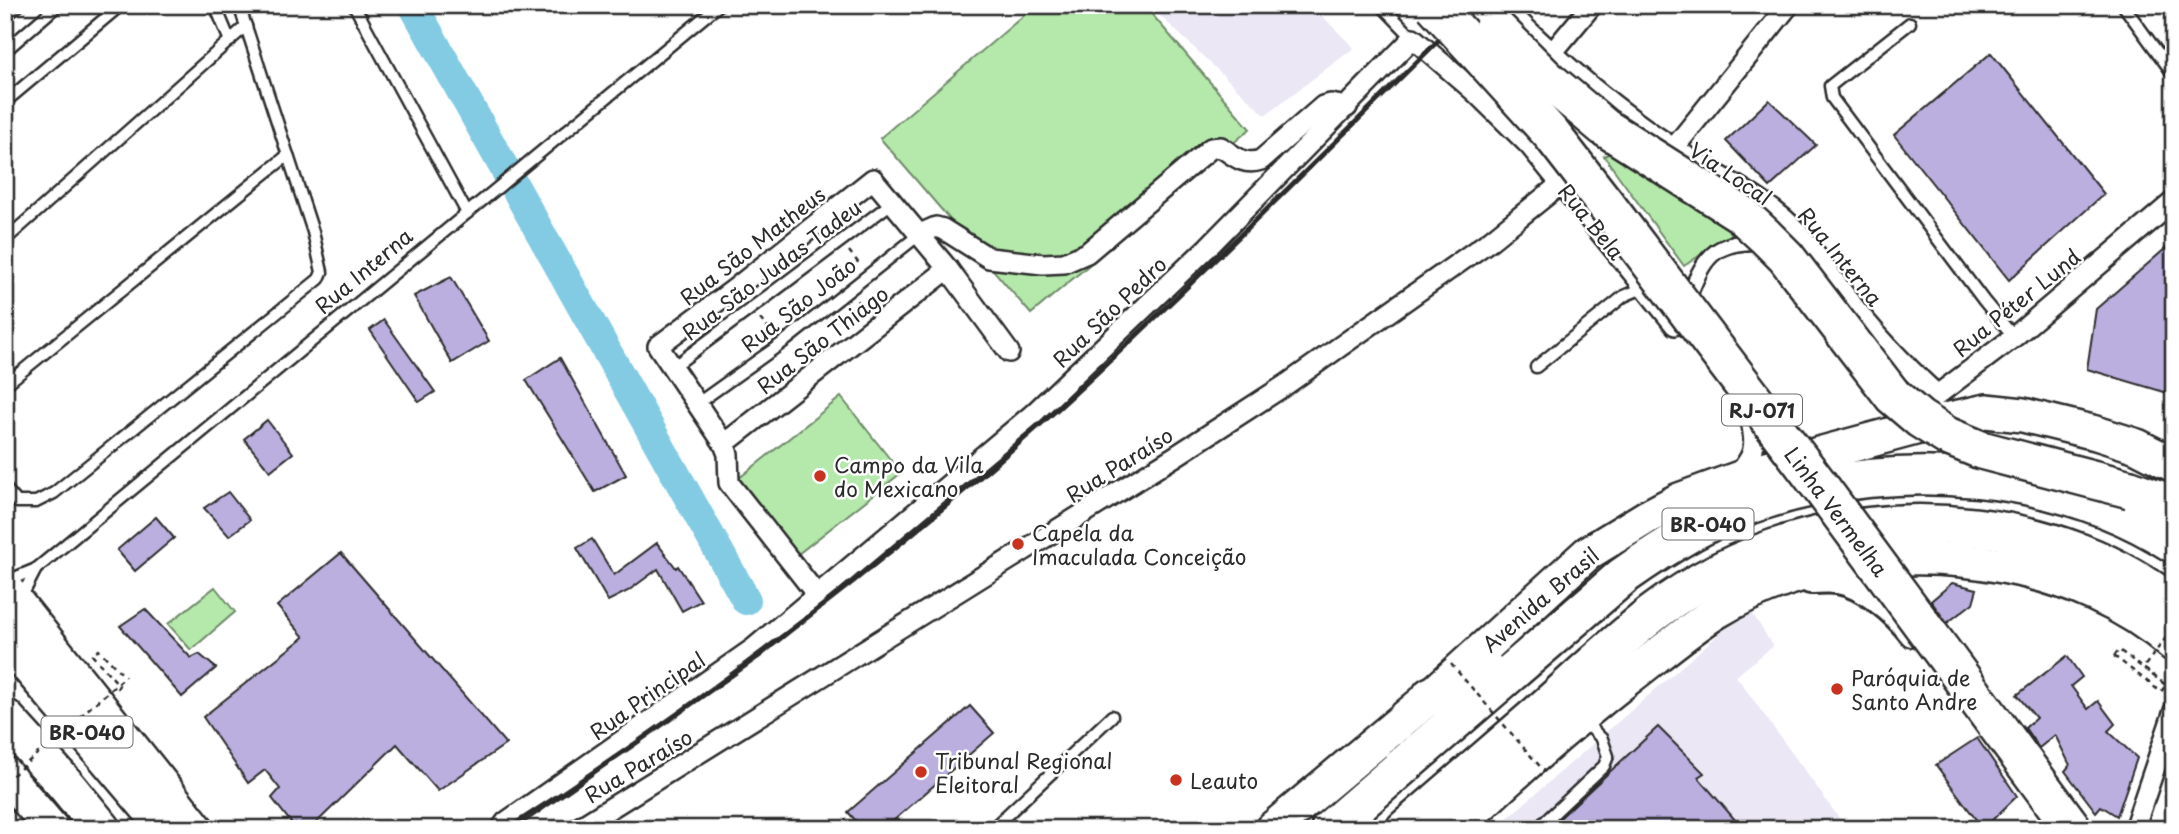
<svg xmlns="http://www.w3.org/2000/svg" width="2179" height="834" font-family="'Playpen Sans',sans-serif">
<rect width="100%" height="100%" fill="#fff"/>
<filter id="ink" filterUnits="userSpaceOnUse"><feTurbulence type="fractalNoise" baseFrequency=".0143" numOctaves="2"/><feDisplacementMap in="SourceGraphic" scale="14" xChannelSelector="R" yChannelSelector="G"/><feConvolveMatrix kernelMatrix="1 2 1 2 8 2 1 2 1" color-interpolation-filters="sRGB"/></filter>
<g filter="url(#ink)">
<!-- built -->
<g fill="#ebe7f5">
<polygon points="1149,5 1311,5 1354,48 1265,115"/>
<polygon points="1749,608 1773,646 1736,676 1847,829 1495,829"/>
</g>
<!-- green -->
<g fill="#b5e9ab" stroke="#708a6b" stroke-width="2">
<polygon points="1036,5 1144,5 1250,129 1031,314 880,138"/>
<polygon points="1615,151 1739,229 1684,266 1604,156"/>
<polygon points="841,397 901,473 798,554 738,479"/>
<polygon points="215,587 235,612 191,650 168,624"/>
</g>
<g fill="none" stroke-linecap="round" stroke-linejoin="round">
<!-- river -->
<polyline stroke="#82cbe3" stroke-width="30" points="413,5 746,600"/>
</g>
<!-- building -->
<g fill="#bbafdf" stroke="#2b2b2b" stroke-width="2">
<polygon points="5,5 29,5 5,25"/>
<polygon points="1991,53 2104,194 2009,280 1894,135"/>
<polygon points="1769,100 1816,145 1770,187 1726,141"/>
<polygon points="2174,241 2174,395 2087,369 2096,309"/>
<polygon points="451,277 489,341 452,363 414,296"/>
<polygon points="384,320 435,392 419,402 370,330"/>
<polygon points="560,358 626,475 595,492 526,380"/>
<polygon points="267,420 293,453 270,471 244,439"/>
<polygon points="228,492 250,520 229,536 204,508"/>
<polygon points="156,517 174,538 135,571 117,550"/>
<polygon points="592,539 614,575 657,543 676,568 678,566 701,601 682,611 658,569 628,591 608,601 577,548"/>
<polygon points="341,553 506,744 438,791 397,744 310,829 296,829 272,798 280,789 265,770 248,783 203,717 304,637 277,606"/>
<polygon points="1952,583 1977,589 1973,603 1947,623 1931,601"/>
<polygon points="145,609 191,658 199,654 216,668 182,697 120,626"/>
<polygon points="2067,656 2082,677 2071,686 2088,709 2098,701 2115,724 2108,731 2137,758 2117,816 2101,806 2096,812 2065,771 2070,765 2055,735 2039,748 2025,728 2036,718 2017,695"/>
<polygon points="970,706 994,733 884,829 863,829 848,812"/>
<polygon points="1658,727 1704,773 1698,777 1743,829 1548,829"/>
<polygon points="1977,738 2017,796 1983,829 1936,765"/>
</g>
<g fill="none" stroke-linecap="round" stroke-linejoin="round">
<defs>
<g id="service">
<polyline points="215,5 230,41"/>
<polyline points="354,5 467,213"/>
<polyline points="1381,5 1413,38"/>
<polyline points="2123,5 2174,75"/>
<polyline points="1910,23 1830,86 1832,98 1984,301 2014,337"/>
<polyline points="5,51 58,5"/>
<polyline points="5,102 121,5"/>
<polyline points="5,240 246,26"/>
<polyline points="673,367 893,202"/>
<polyline points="1536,367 1624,296 1645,287"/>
<polyline points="5,385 288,155"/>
<polyline points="698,403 785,341 920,234"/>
<polyline points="5,488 17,502 36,502 54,493 319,279 322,272 313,232 239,5"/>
<polyline points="7,581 36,569 719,5"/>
<polyline points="20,600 36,569"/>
<polyline points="992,829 1112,716"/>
<polyline points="1537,829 1604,766 1608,756 1602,739 1591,728 1581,727"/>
</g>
<path id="pedestrian" d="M1685,306C1703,261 1709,240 1763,242"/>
<g id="minor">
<path d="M1502,5C1554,57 1611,107 1673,148C1710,172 1750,190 1784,219C1809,241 1826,271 1847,298C1873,333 1904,365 1937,395"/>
<polyline points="1552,53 1592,5"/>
<polyline points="1674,148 1789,5"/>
<path d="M920,234L936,227L943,229L989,258L1043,264L1064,263L1087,253L1211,148L1221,147C1234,156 1244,166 1261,160L1323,106L1331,104L1347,107"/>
<polyline points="1928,402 2014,337 2174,201"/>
<polyline points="724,444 948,269"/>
<path d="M1736,477C1754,456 1757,449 1751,421"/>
<polyline points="817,595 729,483 728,454 724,444 658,346 737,287 873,179 948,269 1009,352"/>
<polyline points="501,829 506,822 754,648 1033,414 1208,247 1413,38 1475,92 1530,146 1675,325"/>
<polyline points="577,829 1174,457 1287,384 1491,240 1562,183"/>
<polyline points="2134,829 2174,711"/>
</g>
<path id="tertiary" d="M1810,581C1819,581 1828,580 1837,581C1864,585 1896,613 1912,634"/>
<g id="trunk">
<polyline points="5,588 197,829"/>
<polyline points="5,774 52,829"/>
<polyline points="1272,829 1431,696 1588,553 1647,517 1679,500 1767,468 1945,420 1986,411 2023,415 2096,433 2137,446 2174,465"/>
<path d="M1455,829C1510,777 1567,726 1627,679C1656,657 1685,632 1716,612C1801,560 1906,547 2003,566C2064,577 2126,603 2174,645"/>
</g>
<g id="motorway">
<polyline points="1474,5 1494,26"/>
<polyline points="2130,489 2174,505"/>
<polyline points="5,637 168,829"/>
<polyline points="1431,696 1450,694 1484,667"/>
<polyline points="5,718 65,784 102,829"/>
<path d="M1330,829L1623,576C1667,545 1715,515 1768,499C1896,458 2060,470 2174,544"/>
<path d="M1405,829C1449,791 1493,753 1537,715C1575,681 1612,646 1652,614C1744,543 1861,513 1975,527C2046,535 2118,561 2174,606"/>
</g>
</defs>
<!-- service casing -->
<use href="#service" stroke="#2b2b2b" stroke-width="15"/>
<!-- pedestrian casing -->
<use href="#pedestrian" stroke="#2b2b2b" stroke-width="19"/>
<!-- minor casing -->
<use href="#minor" stroke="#2b2b2b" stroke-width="24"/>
<!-- tertiary casing -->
<use href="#tertiary" stroke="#2b2b2b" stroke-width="30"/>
<!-- trunk casing -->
<use href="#trunk" stroke="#2b2b2b" stroke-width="38"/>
<!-- motorway casing -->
<use href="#motorway" stroke="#2b2b2b" stroke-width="42"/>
<!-- path -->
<g stroke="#2b2b2b" stroke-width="2.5" stroke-dasharray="5 5" stroke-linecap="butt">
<polyline points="849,251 860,265"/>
<polyline points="857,300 865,312"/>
<polyline points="760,319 772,333"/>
<polyline points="2114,656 2119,650 2174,691"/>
<polyline points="117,689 119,685 92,655 99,650 125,677"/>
<polyline points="5,819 11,826 15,823"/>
</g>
<!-- service -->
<use href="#service" stroke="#fff" stroke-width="10"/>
<!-- pedestrian -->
<use href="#pedestrian" stroke="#fff" stroke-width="14"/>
<!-- minor -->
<use href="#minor" stroke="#fff" stroke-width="19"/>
<!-- tertiary -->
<use href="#tertiary" stroke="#fff" stroke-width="24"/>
<!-- trunk -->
<use href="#trunk" stroke="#fff" stroke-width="33"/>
<!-- motorway -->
<use href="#motorway" stroke="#fff" stroke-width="37"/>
<!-- rail -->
<path stroke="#2b2b2b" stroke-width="5" d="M507,829C700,706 881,566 1051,415C1121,352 1188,286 1255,221C1328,149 1401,78 1474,5"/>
<defs>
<g id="motorway-bridge">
<polyline points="1434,5 1552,135 1611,211 1819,485 2073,829"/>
<polyline points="1494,26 1547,79 1604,127 1741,214 1765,236 1786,257 1893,396 1920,419 1947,436 1981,450 2130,489"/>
</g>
</defs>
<!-- motorway-bridge casing -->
<use href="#motorway-bridge" stroke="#2b2b2b" stroke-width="42" stroke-linecap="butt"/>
<!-- path-bridge -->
<g stroke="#2b2b2b" stroke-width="2.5" stroke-dasharray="5 5" stroke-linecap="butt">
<polyline points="2114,656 2161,692 2166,685 2143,668 2174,627"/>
<polyline points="1451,664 1544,771"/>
<polyline points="5,782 125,677"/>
</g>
<!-- motorway-bridge -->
<use href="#motorway-bridge" stroke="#fff" stroke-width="37"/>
</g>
</g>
<!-- markers -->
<g fill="#c8321e" stroke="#fff" stroke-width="2.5">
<circle cx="820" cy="476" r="7"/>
<circle cx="1018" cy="544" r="7"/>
<circle cx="1837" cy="689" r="7"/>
<circle cx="921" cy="772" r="7"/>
<circle cx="1176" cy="780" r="7"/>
</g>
<g text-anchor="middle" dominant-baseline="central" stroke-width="5" stroke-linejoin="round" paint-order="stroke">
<!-- shield labels -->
<g fill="#fff" stroke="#6b6b6b" stroke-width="2">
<rect x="1722" y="394.5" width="80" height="31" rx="5"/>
<rect x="1662.5" y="508.5" width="91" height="31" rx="5"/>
<rect x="41.5" y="716.5" width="91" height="31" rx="5"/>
</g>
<g font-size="19" font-weight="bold" fill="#2b2b2b">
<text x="1762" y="410">RJ-071</text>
<text x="1708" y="524">BR-040</text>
<text x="87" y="732">BR-040</text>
</g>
<!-- street labels -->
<g font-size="21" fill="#2b2b2b" stroke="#fff">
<text transform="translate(1731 173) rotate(34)">Via Local</text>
<text transform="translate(1592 221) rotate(51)">Rua Bela</text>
<text transform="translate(752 245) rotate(-38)">Rua São Matheus</text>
<text transform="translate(1841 256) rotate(51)">Rua Interna</text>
<text transform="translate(771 269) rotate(-37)">Rua São Judas Tadeu</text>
<text transform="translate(363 270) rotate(-40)">Rua Interna</text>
<text transform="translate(2016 302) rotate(-39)">Rua Péter Lund</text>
<text transform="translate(798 304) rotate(-38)">Rua São João</text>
<text transform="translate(1109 311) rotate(-44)">Rua São Pedro</text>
<text transform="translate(822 339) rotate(-38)">Rua São Thiago</text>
<text transform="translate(1119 464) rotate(-32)">Rua Paraíso</text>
<text transform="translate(1837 511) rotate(53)">Linha Vermelha</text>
<text transform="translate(1540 599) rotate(-41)">Avenida Brasil</text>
<text transform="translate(647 695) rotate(-35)">Rua Principal</text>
<text transform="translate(638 765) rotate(-31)">Rua Paraíso</text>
</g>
<!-- poi labels -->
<g font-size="21" fill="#2b2b2b" stroke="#fff" text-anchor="start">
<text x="834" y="464">Campo da Vila<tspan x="834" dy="24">do Mexicano</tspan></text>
<text x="1032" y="532">Capela da<tspan x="1032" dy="24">Imaculada Conceição</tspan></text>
<text x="1851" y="677">Paróquia de<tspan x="1851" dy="24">Santo Andre</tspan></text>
<text x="935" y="760">Tribunal Regional<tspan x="935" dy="24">Eleitoral</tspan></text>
<text x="1190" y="780">Leauto</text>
</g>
</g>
<!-- margin -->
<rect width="2179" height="834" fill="none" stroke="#fff" stroke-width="28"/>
<rect x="14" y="14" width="2151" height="806" fill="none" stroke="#2b2b2b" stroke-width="2.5" filter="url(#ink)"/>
</svg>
